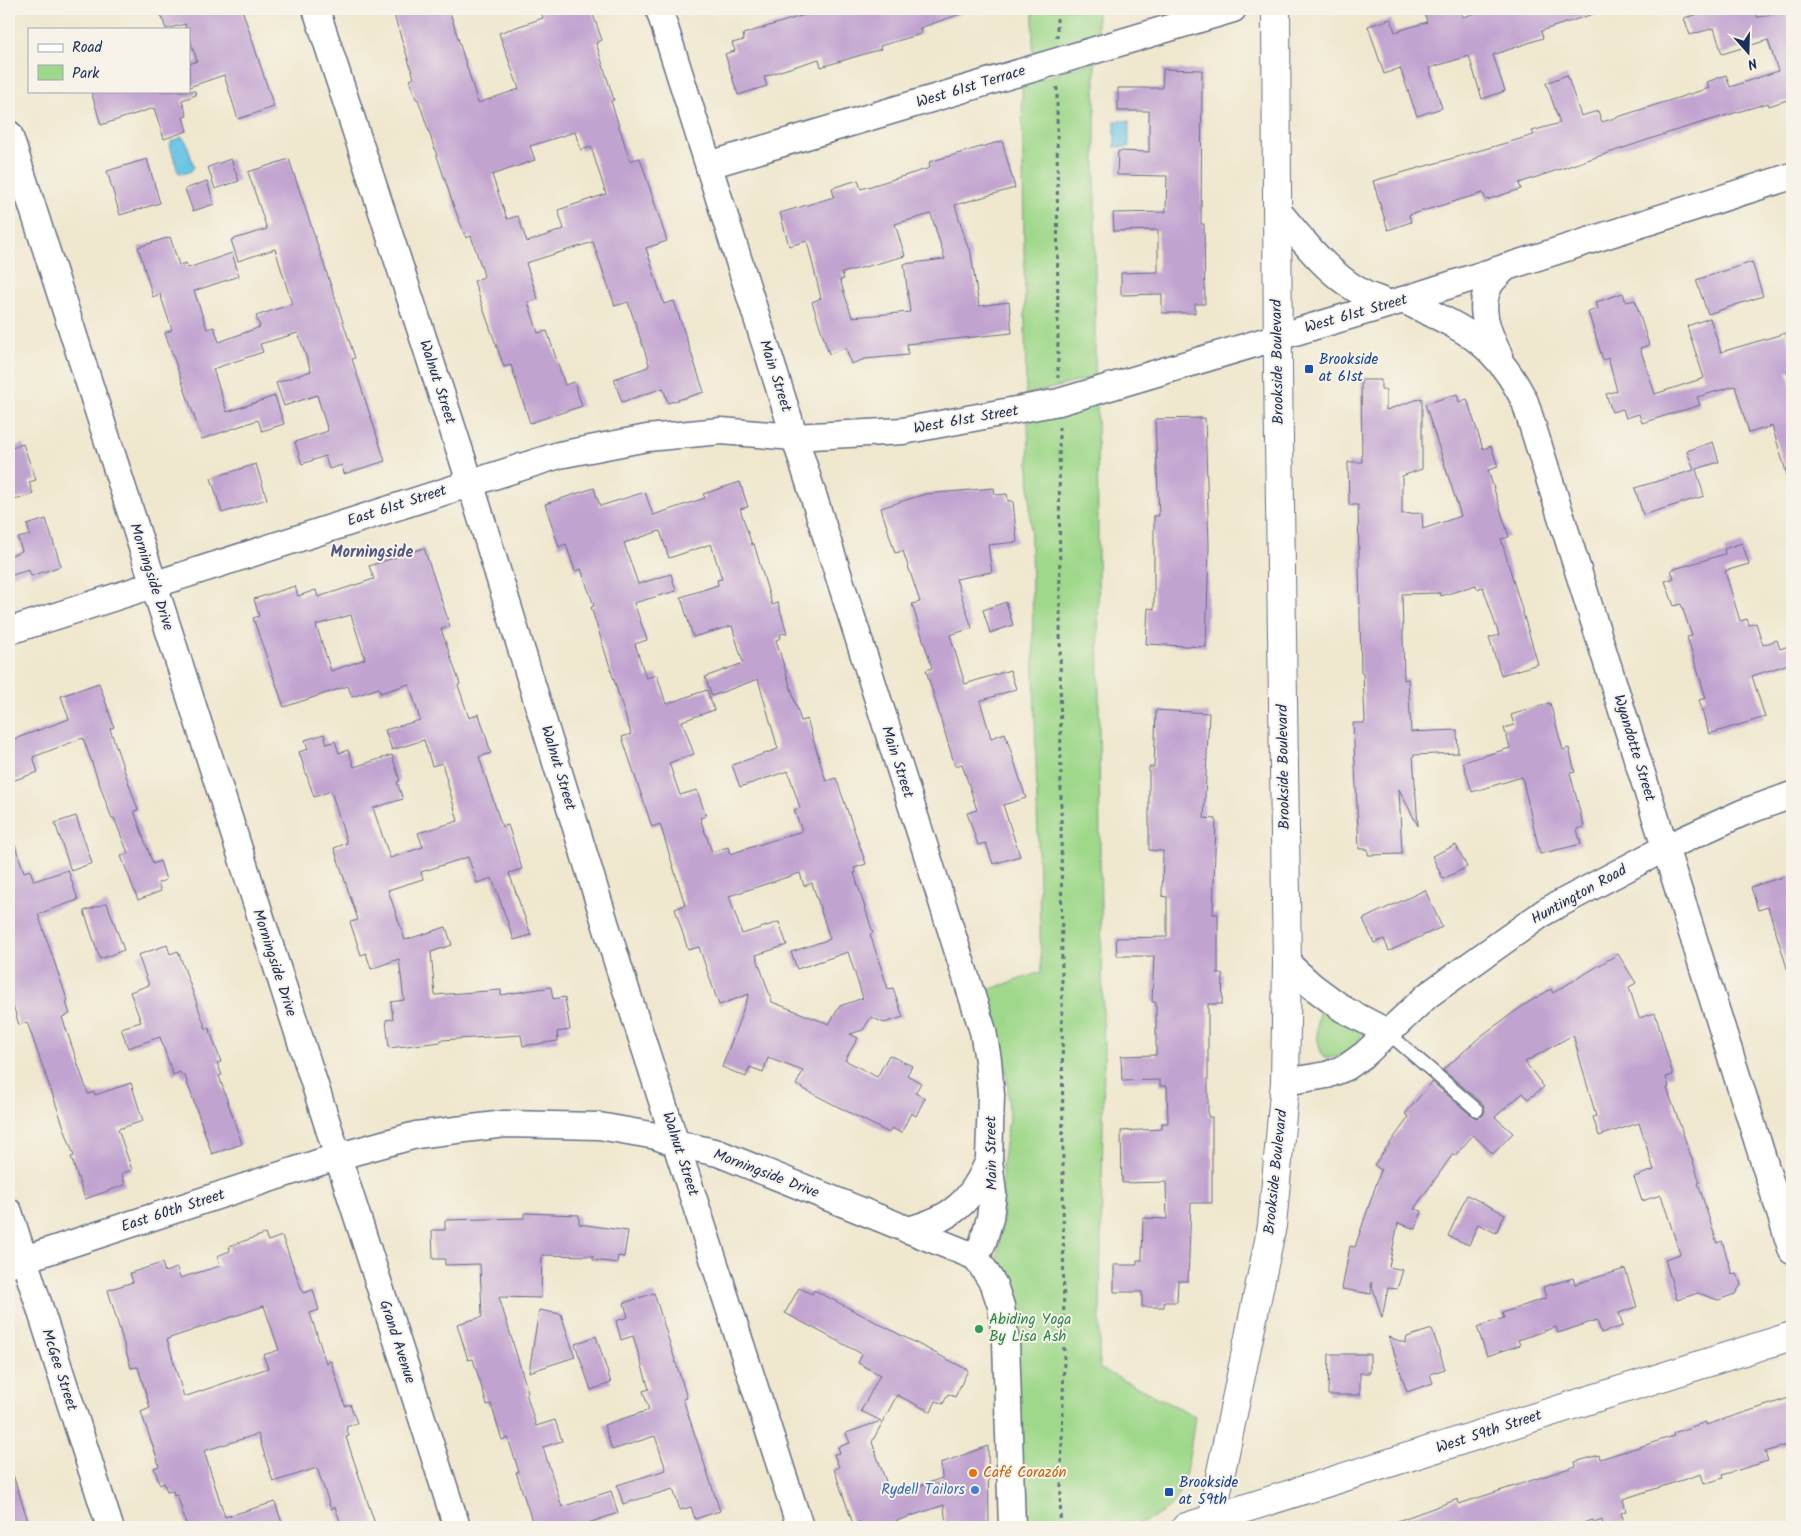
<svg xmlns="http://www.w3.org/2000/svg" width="1801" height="1536" font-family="Kalam,sans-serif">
<rect width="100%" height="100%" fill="#f7f3e8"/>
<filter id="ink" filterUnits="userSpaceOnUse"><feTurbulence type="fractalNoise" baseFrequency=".02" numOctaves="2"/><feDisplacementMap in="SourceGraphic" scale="10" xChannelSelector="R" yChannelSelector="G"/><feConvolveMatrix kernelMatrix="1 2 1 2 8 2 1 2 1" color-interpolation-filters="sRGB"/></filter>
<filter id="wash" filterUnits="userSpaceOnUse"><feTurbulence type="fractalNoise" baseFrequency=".0096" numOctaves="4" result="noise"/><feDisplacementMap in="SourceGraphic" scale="20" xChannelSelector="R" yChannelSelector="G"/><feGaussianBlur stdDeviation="1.12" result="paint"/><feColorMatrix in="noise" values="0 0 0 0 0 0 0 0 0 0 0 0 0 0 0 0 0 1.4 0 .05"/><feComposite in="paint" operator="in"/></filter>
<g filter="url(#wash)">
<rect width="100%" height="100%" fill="#efe7ce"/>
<!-- green -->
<g fill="#9fd88a" stroke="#5d8474">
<polygon points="1033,9 1097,9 1097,33 1033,52"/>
<polygon points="1095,61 1095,377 1026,395 1022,85"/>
<path d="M1097,402L1100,859L1104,1059L1099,1368L1195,1416C1191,1442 1189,1471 1178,1494C1171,1512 1143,1525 1125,1527C1093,1531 1053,1527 1021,1527L1007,1285L997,1256L1003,1219L1002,1165L1009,1119L1008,1087L1004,1056L988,990L1041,972L1028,420Z"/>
<path d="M1325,1011L1362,1031C1361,1048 1340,1059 1324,1058C1317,1047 1315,1025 1319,1013Z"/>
</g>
<!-- water -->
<g fill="#66c5e4" stroke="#407aa1">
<rect x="1115" y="121" width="14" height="26"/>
<polygon points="182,137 186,141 194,167 191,171 183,174 178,172 170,145 172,141"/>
</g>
<g id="blocks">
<!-- building -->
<g fill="#c1a3d0" fill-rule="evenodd">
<polygon points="159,9 185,9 187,15 207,9 242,9 274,107 238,119 224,75 189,87 189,64 197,61 189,36 189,29 186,29 185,24 166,29"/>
<path d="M392,9H449L478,103L519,89L499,33L543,18L540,9H591L602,40L596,43L614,100L611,101L630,161L640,158L667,241L646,248L664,304L674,301L704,392L668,403L663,388L622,402L614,379L648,367L649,364L628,302L615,306L593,242L526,263L538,299L528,302L538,333L547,331L565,385L574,382L582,406L530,423L511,365L504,367L484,311L474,281L484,277L483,272L471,236L466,238L454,207L418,99H416L410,80L414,78ZM575,132L581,150L591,147L606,194L558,210L564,229L527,242L518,216L507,219L492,175L535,160L530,146Z"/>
<polygon points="824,9 966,9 966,12 920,28 921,34 880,46 881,49 821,67 819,59 777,72 764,77 767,86 738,95 725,54 735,51 732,43 744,40 743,34"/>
<polygon points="1436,9 1460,9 1463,17 1489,9 1599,9 1599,12 1541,31 1543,38 1493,55 1505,91 1482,99 1469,56 1429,68 1442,108 1417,116 1400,68 1384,74 1368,26 1391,19 1395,32 1427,22 1424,12"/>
<polygon points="1715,9 1755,9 1757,17 1760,17 1792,9 1792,103 1788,104 1787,100 1769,106 1768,103 1674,131 1519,183 1521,189 1486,200 1483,193 1409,215 1411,222 1388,230 1373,181 1534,135 1532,131 1560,123 1546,83 1567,75 1581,116 1598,111 1602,122 1709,88 1707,82 1726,75 1730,87 1778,71 1768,40 1722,54 1714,28 1690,35 1684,18"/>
<polygon points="1163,69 1202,70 1201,224 1204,224 1205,304 1195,304 1195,313 1162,313 1162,294 1121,295 1121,273 1158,272 1158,230 1114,231 1113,213 1166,212 1167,176 1117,175 1118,151 1149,152 1149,111 1118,111 1118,88 1162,88"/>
<polygon points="91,91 195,91 196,95 182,100 187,116 183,117 187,131 164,139 154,108 101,125"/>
<path d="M1002,141L1015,188L955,205L968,248H970L979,306L1009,302L1012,333L907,344L908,355L865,359L851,364L846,348L829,354L812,302L821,298L807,241L789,246L780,213L834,197L832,188L858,180L861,189L930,168L929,162ZM931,214L945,259L904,264L910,312L852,317L840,280L844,279L842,273L905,256L895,224Z"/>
<polygon points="147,159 160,203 120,215 107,171"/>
<polygon points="231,159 239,181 215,189 208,167"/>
<polygon points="289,159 355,358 352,359 385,461 344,474 342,465 329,469 325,456 302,464 295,442 328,431 317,395 284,406 276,383 311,371 298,333 260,344 263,352 213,369 227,412 275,396 284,424 262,431 258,420 202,439 165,333 172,330 160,294 153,297 138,247 170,237 179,265 186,263 188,268 232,253 239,276 194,291 207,329 214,327 219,342 260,327 256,316 292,304 275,249 238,261 231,240 267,229 248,172"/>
<polygon points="207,181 214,204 193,211 185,189"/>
<polygon points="1752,262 1763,296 1708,314 1696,280"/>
<polygon points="1623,293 1626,302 1635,300 1649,345 1640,348 1655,394 1704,378 1687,326 1710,318 1721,352 1786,333 1792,355 1792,370 1787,371 1792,389 1792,478 1788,478 1772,426 1749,433 1735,386 1697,397 1700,405 1642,423 1639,414 1626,418 1623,409 1612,412 1606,394 1617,391 1608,358 1603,360 1588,312 1598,309 1596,302"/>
<polygon points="1361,380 1381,380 1381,390 1386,390 1386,410 1422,398 1422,469 1402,476 1402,514 1422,513 1423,529 1461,516 1425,404 1457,394 1459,402 1467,399 1483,449 1491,446 1498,467 1488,470 1509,537 1501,539 1538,664 1501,675 1489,638 1499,635 1483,587 1477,589 1476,585 1441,596 1440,593 1402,594 1404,680 1408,679 1411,732 1457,730 1458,753 1413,755 1418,826 1399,789 1402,854 1368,855 1368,849 1359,849 1353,723 1365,723 1363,673 1361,673 1358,505 1349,505 1348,462 1362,462"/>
<polygon points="1205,418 1209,546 1206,647 1146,644 1148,608 1154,609 1154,516 1159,516 1155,419"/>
<polygon points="1713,442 1719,462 1696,469 1704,496 1643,515 1635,488 1694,470 1687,451"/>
<polygon points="23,444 36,480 29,482 33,494 9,502 9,449"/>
<polygon points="256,464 267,499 222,513 211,478"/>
<path d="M740,482L748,507L740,509L752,545L754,544L772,605L778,603L787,633L780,634L781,638L776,640L801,721L807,719L826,781L836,778L856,835L866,864L854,868L856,873H854L873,933L870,934L888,989L893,988L903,1017L884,1023L871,1017L863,1030L850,1034L858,1038L845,1060L877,1077L889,1055L912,1066L907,1075L921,1083L915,1093L925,1098L916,1116L911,1113L901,1133L892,1128L889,1133L796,1085L803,1071L768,1058L763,1072L750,1067L746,1077L722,1067L749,994L719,1005L699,947L688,950L675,909L685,905L660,824L652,827L622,737L631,734L591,607L594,606L581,569L575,571L566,544L559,547L545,504L594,488L600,506L645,492L653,515L705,498L703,494ZM660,531L669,558L711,544L722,579L717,580L718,585L681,597L693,637L732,626L743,663L705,677L712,696L758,679L778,749L732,765L740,787L788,771L800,808L794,810L802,831L730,854L728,847L712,852L700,818L706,816L697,790L680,795L669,763L694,754L682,721L714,710L707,690L666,704L657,675L646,678L635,644L647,640L634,603L676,591L671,574L638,584L624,543ZM800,873L804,886L812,883L830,939L791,952L797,969L848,952L863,998L840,1006L829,1024L772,1002L756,955L787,945L779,922L742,934L729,896Z"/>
<polygon points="994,488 995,495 1007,494 1008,501 1013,501 1017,542 988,545 992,572 956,579 972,628 950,635 965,684 1010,670 1016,689 980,701 991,738 1005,733 1026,798 1003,805 1020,856 993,864 986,843 978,845 967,813 977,810 962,764 955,766 926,670 932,668 912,604 920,602 903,551 895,553 881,508 925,494"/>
<polygon points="46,519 61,566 31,576 29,570 9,576 9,556 22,551 18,538 30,535 27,525"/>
<polygon points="1742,543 1749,564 1725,571 1740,621 1747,619 1749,625 1756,623 1763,645 1777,640 1780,649 1792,645 1792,663 1752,676 1765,717 1709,734 1699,700 1706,698 1687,637 1692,636 1681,604 1674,606 1665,581 1674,578 1671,570 1725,554 1724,549"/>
<path d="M424,548L450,626L441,629L460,684L458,685L469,718L479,714L491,753L479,757L502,827L508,825L522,869L509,873L531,935L514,940L492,878L477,883L468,857L421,872L423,879L388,890L405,940L446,927L452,945L431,952L435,995L501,990V995L551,987L553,999L565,997L570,1030L557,1032L558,1041L523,1046L521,1035L441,1040V1042L389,1048L386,1020L393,1019L391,1002L404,1000L399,959L371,969L366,953L361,955L350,922L358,920L334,848L347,843L331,791L314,797L299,752L308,749L305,740L324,734L327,744L335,741L339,753L348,750L354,767L392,755L400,781L397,782L403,799L373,808L390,858L423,847L418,833L458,821L442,763L432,766L424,740L392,750L385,730L420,720L409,684L380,693L379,688L352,697L348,686L284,707L253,618L259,616L254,599L295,586L298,596L316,590L318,597L374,579L369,566ZM351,615L365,659L331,671L316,625Z"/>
<polygon points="1006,602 1013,625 990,633 983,610"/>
<polygon points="99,683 114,727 110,729 138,810 134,811 153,864 160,861 166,880 158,883 161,891 138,900 121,856 128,853 114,818 112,819 83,738 33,757 38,772 9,782 9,741 69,719 61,696"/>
<polygon points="1550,703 1563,750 1569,748 1575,772 1570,773 1584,827 1577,829 1581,844 1540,854 1522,777 1472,792 1463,762 1510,748 1504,728 1514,725 1511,715"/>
<polygon points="1156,710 1209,713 1204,818 1216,819 1213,914 1218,914 1218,974 1223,974 1222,1004 1208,1004 1208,1117 1212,1117 1212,1203 1191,1203 1188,1281 1178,1281 1177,1302 1164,1302 1164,1307 1142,1307 1142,1292 1114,1292 1114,1265 1137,1265 1137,1260 1142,1260 1143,1218 1167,1219 1166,1182 1122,1183 1121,1131 1162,1129 1162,1123 1168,1123 1167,1086 1160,1086 1160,1080 1122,1081 1121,1056 1156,1055 1156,1002 1152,1002 1154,956 1117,956 1116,938 1167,937 1167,897 1162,896 1163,851 1149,850 1149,767 1154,767"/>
<polygon points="76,816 92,863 71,871 55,823"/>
<polygon points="12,837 24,872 30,870 34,881 68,870 78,900 38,914 68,1002 66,1002 70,1014 62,1017 88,1094 94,1092 95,1095 131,1083 143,1121 118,1129 132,1170 122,1173 125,1185 85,1199 71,1157 74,1156 27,1022 19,1025 9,992 9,838"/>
<polygon points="1456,845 1467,867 1443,879 1432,856"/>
<polygon points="1789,875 1792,886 1792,970 1788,971 1768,907 1758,910 1751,887"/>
<polygon points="1425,890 1442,927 1389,951 1384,939 1374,943 1363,919"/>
<polygon points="107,903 124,950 100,959 84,911"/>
<polygon points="167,945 170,954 178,951 206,1029 209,1028 221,1062 217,1063 222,1075 219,1076 242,1144 212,1154 185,1076 182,1076 180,1072 173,1075 160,1037 128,1048 121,1028 141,1022 130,992 149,985 138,955"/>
<polygon points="1618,954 1636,983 1629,987 1639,1018 1655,1013 1673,1075 1666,1077 1669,1087 1667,1088 1700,1182 1698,1183 1717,1243 1722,1241 1732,1274 1737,1273 1741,1285 1735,1294 1718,1300 1698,1293 1677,1300 1665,1259 1680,1254 1661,1195 1642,1201 1634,1177 1654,1170 1639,1123 1599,1136 1593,1117 1596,1116 1573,1035 1525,1062 1544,1087 1528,1099 1523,1093 1495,1117 1513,1133 1493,1154 1473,1135 1455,1156 1453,1154 1414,1209 1422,1211 1416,1229 1398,1223 1389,1267 1403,1270 1397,1289 1388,1288 1382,1318 1371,1282 1371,1294 1342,1289 1350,1246 1355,1247 1381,1170 1374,1165 1409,1117 1405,1114 1432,1082 1472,1116 1476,1118 1483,1116 1485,1111 1483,1104 1443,1070 1481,1036 1524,1005 1551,989 1553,993"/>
<polygon points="1467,1195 1505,1214 1496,1233 1478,1224 1469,1245 1448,1236"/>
<polygon points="524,1213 579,1215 579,1224 628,1231 624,1257 618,1256 617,1263 593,1260 593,1256 542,1255 541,1298 499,1297 528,1392 526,1393 536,1426 555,1420 562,1441 543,1447 562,1507 611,1491 618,1513 576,1527 534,1527 516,1472 519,1472 508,1438 502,1440 491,1404 487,1405 473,1359 468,1360 457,1324 482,1317 480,1264 445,1265 445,1259 433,1259 432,1230 445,1230 445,1220 524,1218"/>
<path d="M265,1234L268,1241L282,1236L303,1293L313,1290L319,1310L310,1313L326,1363L331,1361L345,1406L350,1404L357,1423L346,1427L349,1436L346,1437L376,1527H342L335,1507L331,1509L317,1468L273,1482L258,1434L204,1451L225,1517L275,1502L282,1523L269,1527H187L177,1494L174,1495L173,1491L167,1492L164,1483L160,1485L154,1468L159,1466L157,1458L141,1412L150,1408L138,1367L131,1368L108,1290L133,1282L130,1273L162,1263L165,1272L177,1268L180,1278L220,1266L217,1256L230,1251L229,1246ZM264,1306L279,1350L263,1355L268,1368L184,1397L167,1339Z"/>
<polygon points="1625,1269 1637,1307 1619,1313 1623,1326 1601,1333 1597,1320 1558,1333 1556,1327 1518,1340 1520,1345 1487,1356 1477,1327 1504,1318 1502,1313 1546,1298 1543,1287 1573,1278 1575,1284"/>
<polygon points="799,1288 812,1294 814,1290 968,1370 955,1397 948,1394 943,1404 936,1401 931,1412 897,1395 872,1442 891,1496 942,1478 941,1463 988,1446 989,1527 946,1527 944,1505 878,1527 862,1527 860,1522 853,1524 834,1469 839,1467 834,1454 840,1453 838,1447 850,1443 846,1433 881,1421 861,1411 880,1375 858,1363 862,1354 785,1313"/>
<polygon points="654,1293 687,1398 683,1399 720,1511 695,1519 691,1507 680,1510 673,1489 623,1504 617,1485 666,1470 655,1436 612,1450 604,1425 649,1410 643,1391 649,1389 633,1336 621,1340 616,1321 628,1317 624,1303"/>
<polygon points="539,1310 561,1314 575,1357 529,1372"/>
<polygon points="1432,1329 1445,1369 1430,1374 1433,1383 1407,1392 1389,1337 1405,1343 1407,1337"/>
<polygon points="596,1336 611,1383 591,1390 575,1344"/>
<polygon points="1329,1354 1370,1354 1370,1373 1360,1373 1360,1395 1328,1395"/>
<polygon points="1792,1397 1792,1436 1788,1437 1790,1444 1765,1452 1768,1461 1722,1475 1723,1478 1704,1484 1701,1474 1623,1499 1626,1511 1621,1513 1624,1521 1603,1527 1602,1520 1594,1523 1593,1520 1571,1527 1390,1527 1389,1524 1458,1499 1459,1504 1576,1466 1575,1462 1599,1455 1600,1459 1674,1436 1673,1433 1706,1422 1706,1425"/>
<polygon points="12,1472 30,1527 9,1527 9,1473"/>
</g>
</g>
</g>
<g filter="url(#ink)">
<use href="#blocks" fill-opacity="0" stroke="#656f85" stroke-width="1"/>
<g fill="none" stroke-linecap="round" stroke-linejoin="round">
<defs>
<polyline id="lane" points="1387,1032 1477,1110"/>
<g id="street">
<polyline points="316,9 470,482 619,968 800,1527"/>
<polyline points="659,9 983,1031 988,1060 991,1095 989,1160 993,1194 990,1218 983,1242 976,1257"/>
<polyline points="9,134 457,1527"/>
<polyline points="709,165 1233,9"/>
<path d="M1277,210C1302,239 1325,271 1359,291C1367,296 1378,299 1387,303"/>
<path d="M1403,300C1462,328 1495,340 1525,402L1792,1251"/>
<path d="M1499,355C1488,333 1477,307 1490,284C1494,278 1501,272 1506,267"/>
<polyline points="9,631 559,455 647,438 721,431 794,437 903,431 1059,402 1403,300 1792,176"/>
<polyline points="1287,963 1312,986 1343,1009 1387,1032"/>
<polyline points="1285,1082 1327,1075 1347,1067 1365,1054 1428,995 1546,911 1665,848 1742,813 1792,795"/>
<polyline points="9,1212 110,1527"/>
<path d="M908,1230C951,1219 972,1202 989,1160"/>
<polyline points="976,1257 994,1285 1001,1306 1006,1342 1012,1527"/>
<polyline points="9,1264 336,1157 416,1135 505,1124 599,1126 656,1136 678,1144 718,1153 976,1257"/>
</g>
<g id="secondary">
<polyline points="1186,1527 1792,1336"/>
<polyline points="1212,1527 1217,1491 1272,1226 1285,1082 1287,963 1278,373 1276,9"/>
</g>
</defs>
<!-- lane casing -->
<use href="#lane" stroke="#656f85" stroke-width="15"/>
<!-- street casing -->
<use href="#street" stroke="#656f85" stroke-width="29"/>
<!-- secondary casing -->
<use href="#secondary" stroke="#656f85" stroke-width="30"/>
<!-- path -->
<g stroke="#656f85" stroke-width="3" stroke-dasharray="4 4" stroke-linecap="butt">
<polyline points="1057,38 1057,9"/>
<polyline points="1057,87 1058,378"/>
<polyline points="1059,427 1064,1358 1060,1527"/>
</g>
<!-- lane -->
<use href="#lane" stroke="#fff" stroke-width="12"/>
<!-- street -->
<use href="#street" stroke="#fff" stroke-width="26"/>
<!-- secondary -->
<use href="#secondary" stroke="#fff" stroke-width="28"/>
</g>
</g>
<!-- markers -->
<g fill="#1a4fb4" stroke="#f7f3e8" stroke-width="2">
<rect x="1304" y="364" width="10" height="10" rx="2.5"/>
<rect x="1164" y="1487" width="10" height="10" rx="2.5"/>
</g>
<circle fill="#2e9e5b" stroke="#f7f3e8" stroke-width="2" cx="979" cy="1329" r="5"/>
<circle fill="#e8710a" stroke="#f7f3e8" stroke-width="2" cx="973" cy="1473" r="5"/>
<circle fill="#3f7fe0" stroke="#f7f3e8" stroke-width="2" cx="975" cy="1490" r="5"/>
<g text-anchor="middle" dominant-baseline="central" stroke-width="4" stroke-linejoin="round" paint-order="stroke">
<!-- street labels -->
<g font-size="15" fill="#1b2f5e" stroke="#f7f3e8">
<text transform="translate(971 87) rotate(-17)">West 61st Terrace</text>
<text transform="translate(1356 314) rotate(-16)">West 61st Street</text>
<text transform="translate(1278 362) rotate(-91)">Brookside Boulevard</text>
<text transform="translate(775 376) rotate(72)">Main Street</text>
<text transform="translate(437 382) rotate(72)">Walnut Street</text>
<text transform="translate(966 420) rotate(-10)">West 61st Street</text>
<text transform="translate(397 506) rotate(-18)">East 61st Street</text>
<text transform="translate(151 577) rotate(72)">Morningside Drive</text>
<text transform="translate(1634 748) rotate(73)">Wyandotte Street</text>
<text transform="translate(897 762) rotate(72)">Main Street</text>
<text transform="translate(1284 767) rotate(-91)">Brookside Boulevard</text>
<text transform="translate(558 768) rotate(73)">Walnut Street</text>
<text transform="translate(1579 895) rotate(-29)">Huntington Road</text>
<text transform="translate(274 963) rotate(72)">Morningside Drive</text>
<text transform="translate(992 1153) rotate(-91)">Main Street</text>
<text transform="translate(680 1154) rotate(72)">Walnut Street</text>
<text transform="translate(1276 1172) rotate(-84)">Brookside Boulevard</text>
<text transform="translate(766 1174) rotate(21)">Morningside Drive</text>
<text transform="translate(173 1211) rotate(-18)">East 60th Street</text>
<text transform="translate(397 1342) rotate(72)">Grand Avenue</text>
<text transform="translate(59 1370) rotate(72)">McGee Street</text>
<text transform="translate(1489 1432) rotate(-18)">West 59th Street</text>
</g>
<!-- transit labels -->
<g font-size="15" fill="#164399" stroke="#f7f3e8" text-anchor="start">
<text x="1319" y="360">Brookside<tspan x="1319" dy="17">at 61st</tspan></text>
<text x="1179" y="1483">Brookside<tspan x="1179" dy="17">at 59th</tspan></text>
</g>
<!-- leisure labels -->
<g font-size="15" fill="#27864d" stroke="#f7f3e8" text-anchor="start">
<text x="989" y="1320">Abiding Yoga<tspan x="989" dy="17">By Lisa Ash</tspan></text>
</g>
<!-- food labels -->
<g font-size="15" fill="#c56008" stroke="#f7f3e8" text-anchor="start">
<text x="983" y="1473">Café Corazón</text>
</g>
<!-- shop labels -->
<g font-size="15" fill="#366cbe" stroke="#f7f3e8" text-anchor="end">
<text x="965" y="1490">Rydell Tailors</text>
</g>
<!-- neighbourhood labels -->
<g font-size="16" font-weight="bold" fill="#555886" stroke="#f7f3e8">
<text x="372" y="552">Morningside</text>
</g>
</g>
<!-- margin -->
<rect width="1801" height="1536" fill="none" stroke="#f7f3e8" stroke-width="30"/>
<!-- legend -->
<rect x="28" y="28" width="162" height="65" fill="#f7f3e8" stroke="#9fa5b1"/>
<rect x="38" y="44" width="25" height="8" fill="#ffffff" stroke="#9fa5b1"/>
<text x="72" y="52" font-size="15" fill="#1b2f5e">Road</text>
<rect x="38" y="65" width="25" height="15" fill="#9fd88a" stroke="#9fa5b1"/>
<text x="72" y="78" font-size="15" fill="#1b2f5e">Park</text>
<!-- north arrow -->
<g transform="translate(1748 52) rotate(160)" stroke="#f7f3e8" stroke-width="4" paint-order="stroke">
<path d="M0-4L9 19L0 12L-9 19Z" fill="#1b2f5e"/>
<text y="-8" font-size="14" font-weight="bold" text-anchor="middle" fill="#1b2f5e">N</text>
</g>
</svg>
